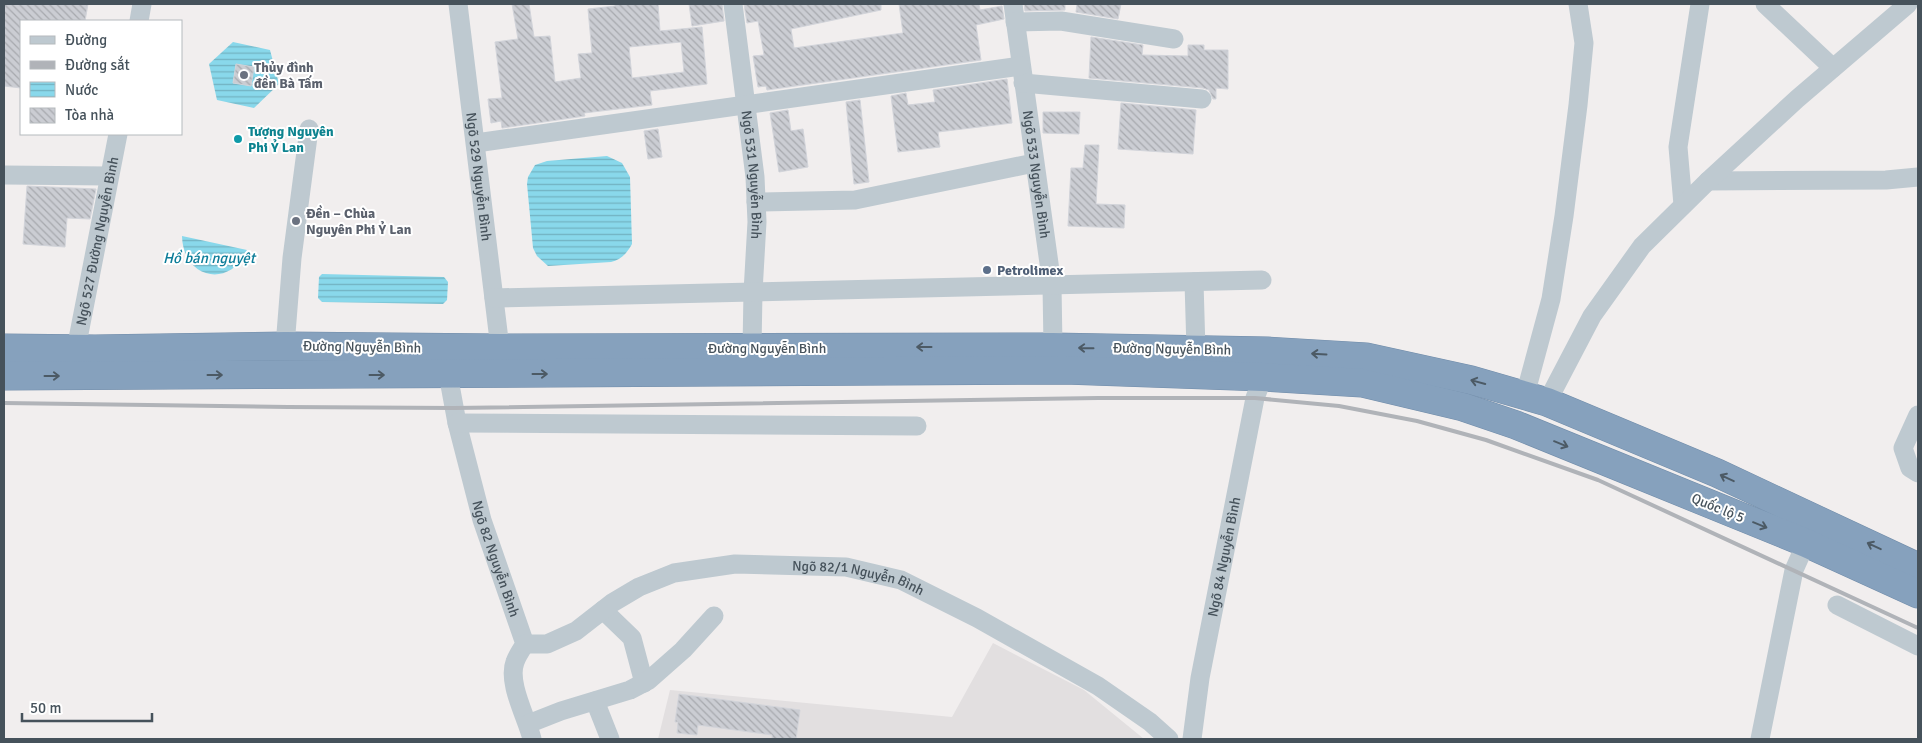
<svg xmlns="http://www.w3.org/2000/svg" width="1922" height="743" font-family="Signika,sans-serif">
<defs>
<pattern id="water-rules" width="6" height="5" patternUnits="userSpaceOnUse" patternTransform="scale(1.25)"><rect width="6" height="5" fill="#89d8eb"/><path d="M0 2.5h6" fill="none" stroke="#72b2c1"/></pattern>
<pattern id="building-back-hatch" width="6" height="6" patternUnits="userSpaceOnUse" patternTransform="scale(1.25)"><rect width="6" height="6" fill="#cbcdd3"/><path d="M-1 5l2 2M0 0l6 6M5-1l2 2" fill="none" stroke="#a7a9ae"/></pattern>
</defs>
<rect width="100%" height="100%" fill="#f1eeee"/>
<!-- education -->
<polygon fill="#e2dfe0" points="993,643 1084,690 1144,739 658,739 670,690 952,717"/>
<!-- water -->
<g fill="url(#water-rules)">
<polygon points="233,42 270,50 279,84 254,108 217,100 209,64"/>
<path d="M607,156L622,163L630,177L632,244C627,253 621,260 611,262L548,266L537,256L533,248L527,184L528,177L535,165L547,161Z"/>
<path d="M182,236L247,250C230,289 183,279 182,236Z"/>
<polygon points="322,274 444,277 448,282 447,300 443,304 322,302 318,298 319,277"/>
</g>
<!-- building -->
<g fill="url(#building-back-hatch)" stroke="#d2d4da" fill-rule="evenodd">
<polygon points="4,4 88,4 85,21 21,21 21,88 4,86"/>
<path d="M512,4H529L534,37L550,36L555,82L581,78L578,54L592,53L588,9L615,6V4H658L660,31L702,27L707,84L650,91L652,105L584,113L585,116L502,128L501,121L491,123L488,99L502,98L495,42L518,39ZM681,42L684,72L632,78L629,47Z"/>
<polygon points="689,4 722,4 724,21 692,26"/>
<polygon points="744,4 881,4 881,10 791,29 794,48 903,33 899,4 979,4 980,10 1002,6 1004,19 976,25 981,60 767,90 766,86 758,87 753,56 764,55 758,21 747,23"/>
<polygon points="1024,4 1065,4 1065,10 1025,11"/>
<polygon points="1077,4 1121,4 1118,19 1076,12"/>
<polygon points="1091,37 1143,45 1142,55 1188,56 1188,45 1204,45 1204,50 1228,50 1228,89 1216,88 1216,99 1213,99 1209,90 1203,88 1089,78"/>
<polygon points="236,64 254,67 251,86 233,83"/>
<polygon points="1007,79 1012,123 938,132 940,147 898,152 891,96 906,93 908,105 935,102 933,90"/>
<polygon points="860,100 869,182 854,184 846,102"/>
<polygon points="1121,103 1196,110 1193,154 1118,149"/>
<polygon points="788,110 791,131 803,129 808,167 779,172 770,113"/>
<polygon points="1043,112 1080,112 1079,134 1043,133"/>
<polygon points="658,129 662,157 648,159 644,131"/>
<polygon points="1085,145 1099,145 1096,204 1125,205 1124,228 1068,226 1071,168 1083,168"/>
<polygon points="27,186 96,189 90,219 67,218 65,247 23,244"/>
<polygon points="679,694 800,710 796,739 772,739 772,735 698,725 697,735 677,733 678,722 675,722"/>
</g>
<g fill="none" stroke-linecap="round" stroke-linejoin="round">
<defs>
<g id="highway">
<polyline points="4,348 95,349 285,346 500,348 1053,347 1267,351 1366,357 1471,380 1547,402 1717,473 1918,567"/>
<polyline points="4,376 1065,370 1263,377 1362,383 1463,407 1516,425 1806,543 1918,594"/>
</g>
</defs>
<!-- highway casing -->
<use href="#highway" stroke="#718ca9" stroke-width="29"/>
<!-- minor -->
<g stroke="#bec9d0" stroke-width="19">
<path id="s1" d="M458,4L500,348"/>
<path id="s2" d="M733,4L755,177L757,222L753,292L752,348"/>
<path id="s3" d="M1013,4L1052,285L1053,347"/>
<polyline points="1765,4 1833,68"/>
<polyline points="139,21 142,4"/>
<polyline points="1015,22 1061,21 1174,39"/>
<polyline points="1023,83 1202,99"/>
<polyline points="476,143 1020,66"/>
<polyline points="4,175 109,176"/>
<polyline points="1708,181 1886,180 1918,177"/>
<polyline points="756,202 855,200 1034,163"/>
<polyline points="1683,205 1678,147 1700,4"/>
<polyline points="1194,282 1196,350"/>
<polyline points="494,298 1262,280"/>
<polyline points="285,346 292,258 309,129"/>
<path id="s4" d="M76,349L118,134"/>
<path id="s5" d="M448,374L457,423L482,520L525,644C521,650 517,656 515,662C507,683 527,718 532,739"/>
<polyline points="1525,395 1551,299 1564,216 1578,105 1584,43 1578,4"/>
<polyline points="1547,402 1592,316 1642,246 1708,181 1797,99 1908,4"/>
<polyline points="1918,415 1903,448 1910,468 1918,473"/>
<polyline points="457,423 917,426"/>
<polyline points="1837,605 1918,646"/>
<polyline points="603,610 632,638 644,683"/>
<path id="s6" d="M525,644H547L576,631L612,603L639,587L674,573L735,564L846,567L901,580L977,618L1098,686L1150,722L1169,739"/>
<polyline points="595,701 610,739"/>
<polyline points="528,724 561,711 630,690 649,680 683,650 714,616"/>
<path id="s7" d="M1192,739L1200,678L1255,398L1263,377"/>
<polyline points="1760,739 1794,570 1806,543"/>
</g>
<!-- highway -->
<use href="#highway" stroke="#86a1bd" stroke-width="28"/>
<!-- rail -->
<polyline stroke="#b0b3b8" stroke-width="4" points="4,403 288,407 454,408 1098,398 1255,398 1339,406 1417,421 1486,440 1598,480 1918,628"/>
</g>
<!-- one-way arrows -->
<defs><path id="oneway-shaft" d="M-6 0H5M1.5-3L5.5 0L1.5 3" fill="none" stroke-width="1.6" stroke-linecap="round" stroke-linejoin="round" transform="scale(1.25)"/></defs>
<g stroke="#4c5a65">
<use href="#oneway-shaft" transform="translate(924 347) rotate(180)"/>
<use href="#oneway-shaft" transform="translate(1086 348) rotate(-179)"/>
<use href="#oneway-shaft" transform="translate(1319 354) rotate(-177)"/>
<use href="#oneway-shaft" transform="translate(540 374)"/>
<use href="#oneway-shaft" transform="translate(215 375)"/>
<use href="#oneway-shaft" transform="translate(377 375)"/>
<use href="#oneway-shaft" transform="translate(52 376)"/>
<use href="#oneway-shaft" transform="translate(1478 382) rotate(-165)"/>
<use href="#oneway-shaft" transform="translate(1561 444) rotate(22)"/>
<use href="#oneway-shaft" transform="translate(1727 478) rotate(-155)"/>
<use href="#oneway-shaft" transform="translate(1760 525) rotate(22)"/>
<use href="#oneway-shaft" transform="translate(1874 546) rotate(-155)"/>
</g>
<!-- markers -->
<g fill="#6b7280" stroke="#fff" stroke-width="2">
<circle cx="244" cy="75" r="5"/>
<circle cx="296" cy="221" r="5"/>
</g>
<circle fill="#0f9aa8" stroke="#fff" stroke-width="2" cx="238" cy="139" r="5"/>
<circle fill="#5c6f8a" stroke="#fff" stroke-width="2" cx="987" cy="270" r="5"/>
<g text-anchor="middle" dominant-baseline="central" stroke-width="4" stroke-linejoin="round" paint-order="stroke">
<!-- worship labels -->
<g font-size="14" font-weight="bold" fill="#5b616d" stroke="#fff" text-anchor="start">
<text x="254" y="67">Thủy đình<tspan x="254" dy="16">đền Bà Tấm</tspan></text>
<text x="306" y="213">Đền – Chùa<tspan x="306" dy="16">Nguyên Phi Ỷ Lan</tspan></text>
</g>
<!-- culture labels -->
<g font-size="14" font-weight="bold" fill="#0d838f" stroke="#fff" text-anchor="start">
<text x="248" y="131">Tượng Nguyên<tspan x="248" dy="16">Phi Ỷ Lan</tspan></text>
</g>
<!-- street labels -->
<g font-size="14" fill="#46525b" stroke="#fff">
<text stroke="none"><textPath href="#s2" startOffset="172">Ngõ 531 Nguyễn Bình</textPath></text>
<text stroke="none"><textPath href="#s3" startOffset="172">Ngõ 533 Nguyễn Bình</textPath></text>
<text stroke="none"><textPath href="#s1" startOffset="174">Ngõ 529 Nguyễn Bình</textPath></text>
<text stroke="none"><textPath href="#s4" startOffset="110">Ngõ 527 Đường Nguyễn Bình</textPath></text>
<text transform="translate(362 347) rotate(1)">Đường Nguyễn Bình</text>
<text x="767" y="348">Đường Nguyễn Bình</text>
<text transform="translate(1172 349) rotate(1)">Đường Nguyễn Bình</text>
<text transform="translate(1718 508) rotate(22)">Quốc lộ 5</text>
<text stroke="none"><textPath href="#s7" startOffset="185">Ngõ 84 Nguyễn Bình</textPath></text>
<text stroke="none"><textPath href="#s5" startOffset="191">Ngõ 82 Nguyễn Bình</textPath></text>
<text stroke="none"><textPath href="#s6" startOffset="355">Ngõ 82/1 Nguyễn Bình</textPath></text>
</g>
<!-- service labels -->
<g font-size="14" font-weight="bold" fill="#4e5e75" stroke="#fff" text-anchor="start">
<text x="997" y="270">Petrolimex</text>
</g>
<!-- water labels -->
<g font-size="15" font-style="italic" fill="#0d7d99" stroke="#fff">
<text x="209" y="258">Hồ bán nguyệt</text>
</g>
</g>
<!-- border -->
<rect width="1922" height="743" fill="none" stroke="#46525b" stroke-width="10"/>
<!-- legend -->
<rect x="20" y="20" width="162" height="115" fill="#ffffff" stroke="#b5babd"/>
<rect x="30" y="36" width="25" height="8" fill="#bec9d0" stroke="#b5babd"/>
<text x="65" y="45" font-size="15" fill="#46525b">Đường</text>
<rect x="30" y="61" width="25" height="8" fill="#b0b3b8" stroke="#b5babd"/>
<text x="65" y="70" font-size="15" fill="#46525b">Đường sắt</text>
<rect x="30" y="82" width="25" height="15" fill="url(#water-rules)" stroke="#b5babd"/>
<text x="65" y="95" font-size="15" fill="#46525b">Nước</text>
<rect x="30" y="108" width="25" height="15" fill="url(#building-back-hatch)" stroke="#b5babd"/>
<text x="65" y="120" font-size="15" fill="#46525b">Tòa nhà</text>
<!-- scale -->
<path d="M22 713v8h130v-8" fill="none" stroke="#46525b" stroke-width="2.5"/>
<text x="30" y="713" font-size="15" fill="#46525b" stroke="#ffffff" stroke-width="4" paint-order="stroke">50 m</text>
</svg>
